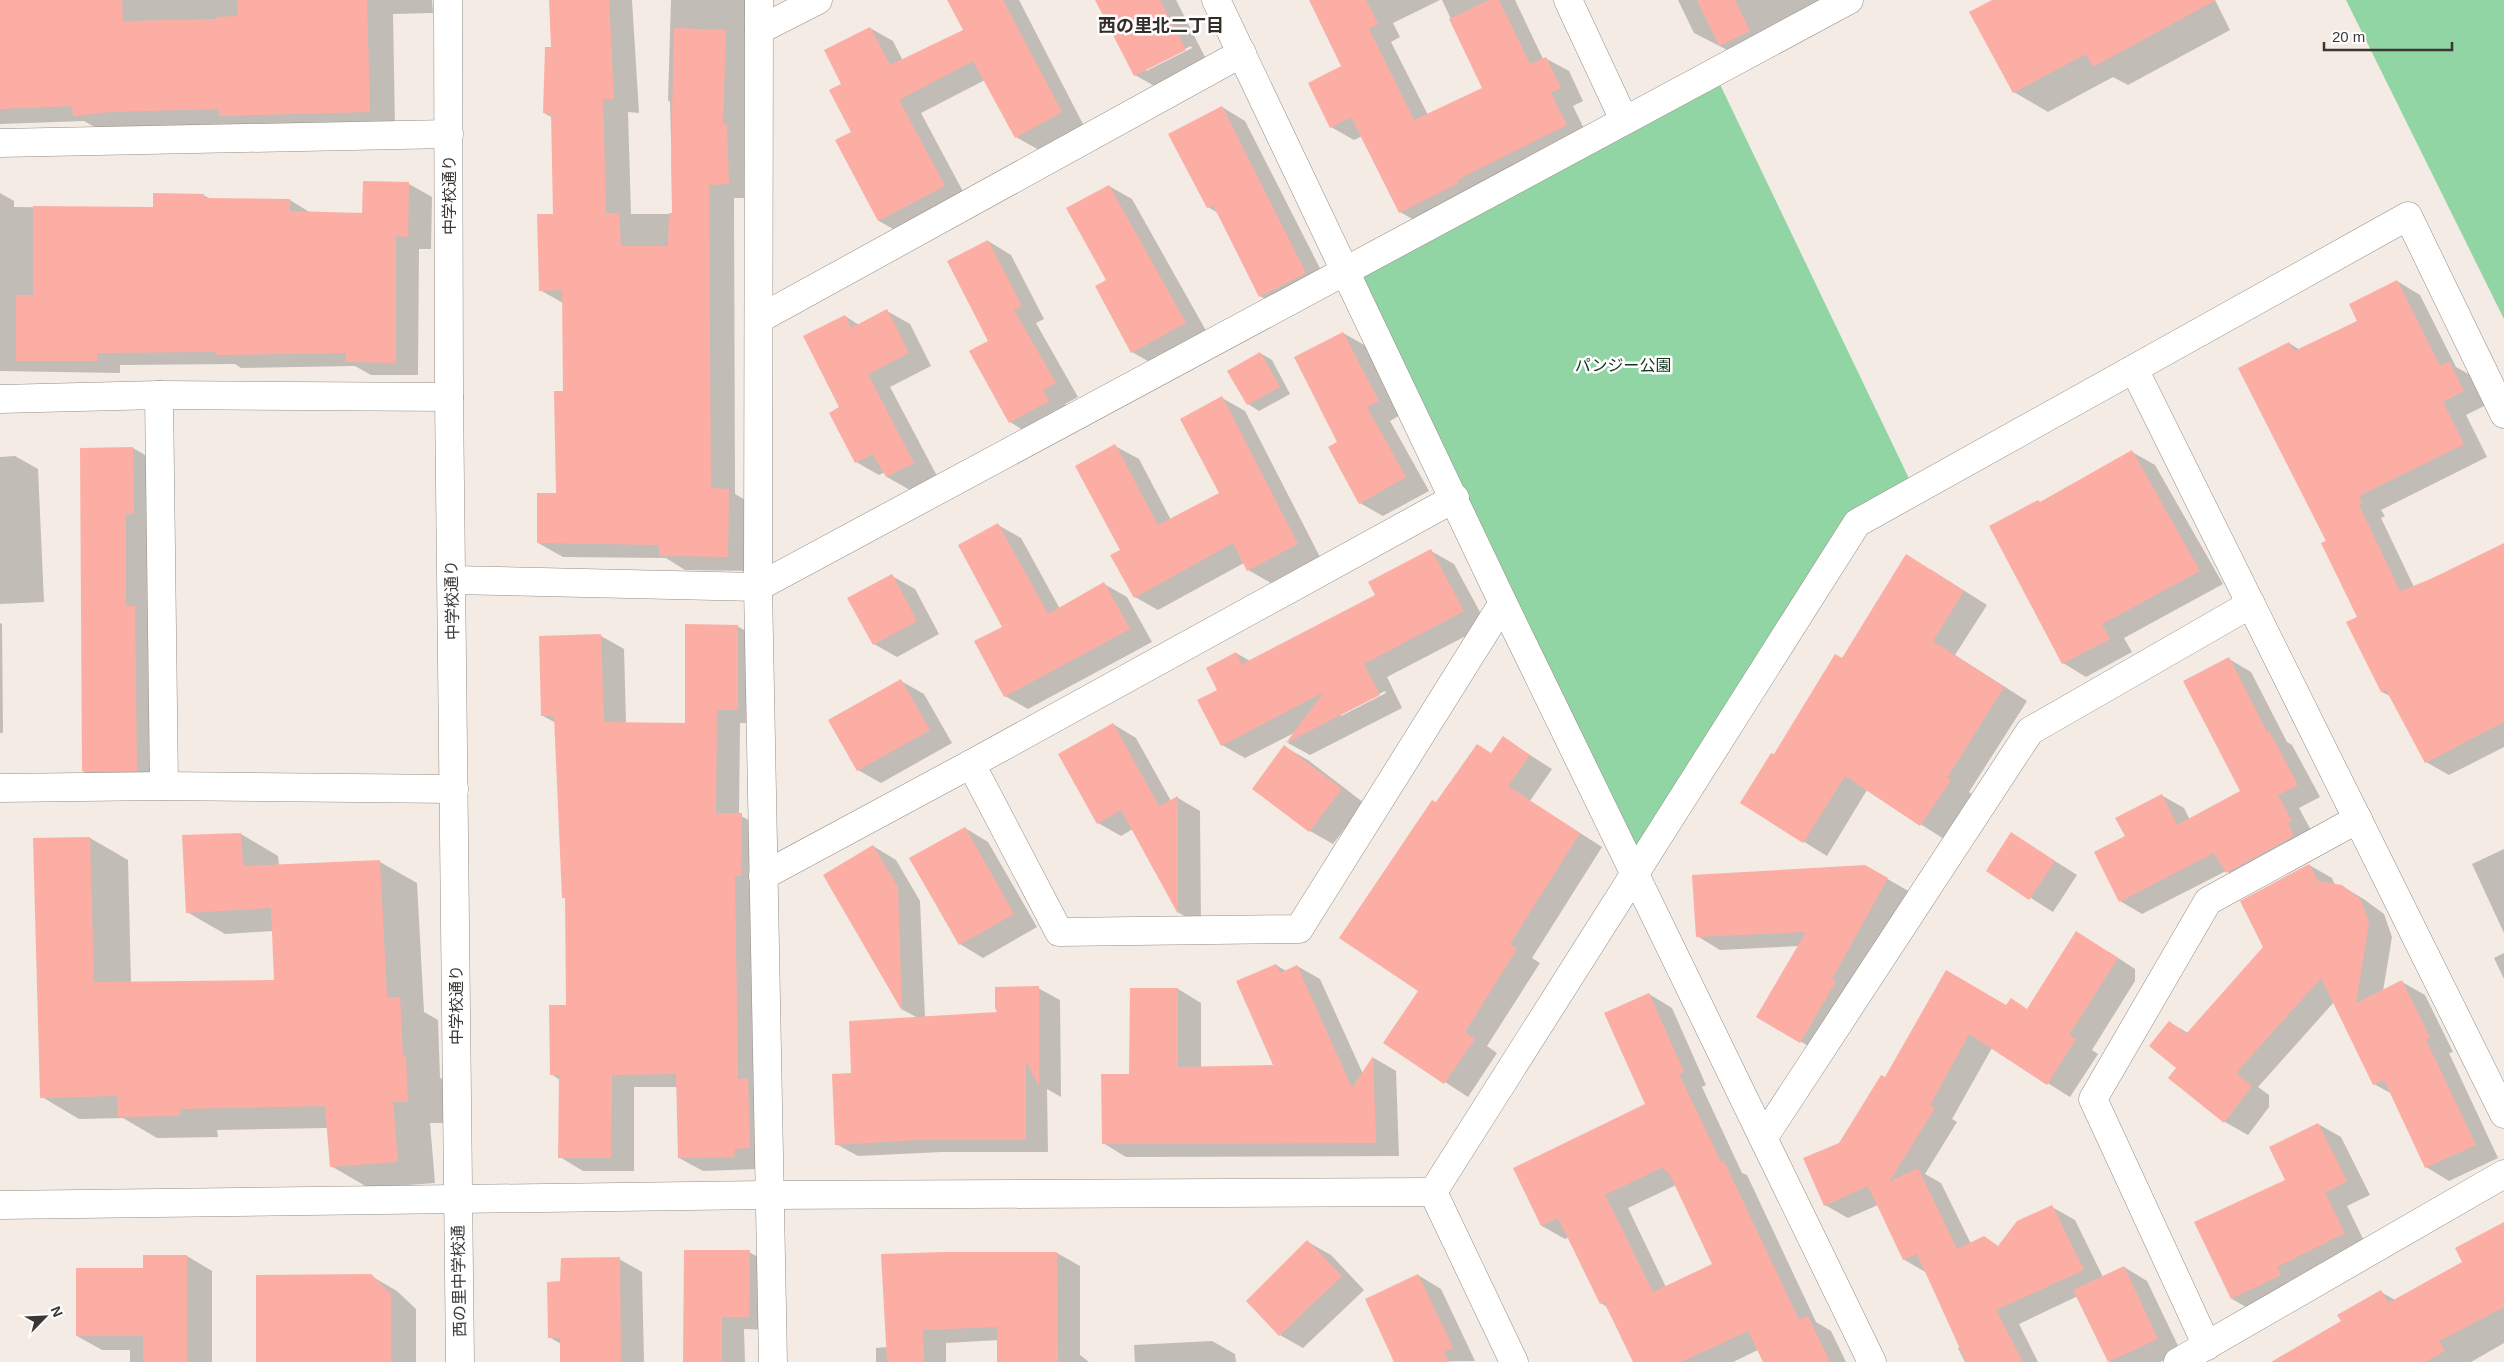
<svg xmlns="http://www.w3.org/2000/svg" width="2504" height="1362" font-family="Helvetica,'Noto Sans JP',sans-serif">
<rect width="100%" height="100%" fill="#f3ebe4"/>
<!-- green -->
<g fill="#90d5a3">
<polygon points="2346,0 2504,0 2504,319"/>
<polygon points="1714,72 1915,491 1857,523 1634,873 1345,272"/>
</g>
<!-- shadow -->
<g fill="#0003" fill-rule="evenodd">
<polygon points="0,0 432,0 433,13 393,14 395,127 246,130 235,124 100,130 84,121 0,124"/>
<polygon points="550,0 632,0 639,113 628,112 631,214 673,214 670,102 668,100 671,0 748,0 754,198 734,198 735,494 754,505 753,571 685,570 666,558 563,557 538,543 557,494 564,392 563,303 540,290 555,215 553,118 544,113 552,48"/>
<polygon points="949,0 1019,0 1084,126 1039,150 1016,137 985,80 921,113 967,199 902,234 879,221 852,132 843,84 870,28 893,41 903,61 964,30"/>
<path d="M1096,0H1176L1208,63L1158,88L1135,75ZM1191,46L1192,48L1146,71V68Z"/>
<polygon points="1311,0 1440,0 1393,23 1400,37 1391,42 1428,115 1484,89 1442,0 1515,0 1543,59 1545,58 1569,71 1583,101 1573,106 1589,139 1423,225 1400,212 1362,136 1354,140 1331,127 1343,67"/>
<polygon points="1678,0 1832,0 1743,58 1694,33"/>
<polygon points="1995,0 2215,0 2230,30 2128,85 2113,77 2048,112 2014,92"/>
<polygon points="1222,107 1245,121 1329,286 1283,309 1260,296 1218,213 1208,207"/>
<polygon points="364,182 409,184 432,197 431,249 419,249 418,375 371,375 355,366 241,368 235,364 120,365 120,373 0,371 0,193 14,201 14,207 154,209 203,195 211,199 290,200 311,213 363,214"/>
<polygon points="1109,186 1132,199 1209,336 1155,365 1132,352 1107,280"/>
<polygon points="988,241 1011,255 1044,319 1036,323 1078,397 1065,404 1072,414 1033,436 1010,422 990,341"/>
<polygon points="2397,281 2420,295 2456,367 2472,376 2486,405 2466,415 2487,457 2381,510 2385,516 2381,518 2414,587 2504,544 2504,747 2449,775 2426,762 2392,697 2382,692 2358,617 2327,541 2289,343 2300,350 2358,321"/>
<polygon points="887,311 910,324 931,366 890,387 937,476 910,490 887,477 885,472 879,475 856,462 845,316 859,325"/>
<polygon points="1343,333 1366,346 1402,414 1390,421 1429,491 1383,516 1360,503 1339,443"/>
<polygon points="1260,353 1272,360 1290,394 1259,411 1248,404"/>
<polygon points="1222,398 1245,411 1320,557 1271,583 1248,570 1244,563 1158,610 1135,597 1122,550 1115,446 1139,459 1171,520 1221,493"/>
<polygon points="133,448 162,465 166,787 113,787 83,771"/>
<polygon points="2132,452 2155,465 2223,584 2124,638 2132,652 2086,677 2063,663 2041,503"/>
<polygon points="15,456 38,469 44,602 0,604 0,457"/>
<polygon points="998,525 1021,538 1060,609 1104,584 1127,597 1152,642 1028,709 1005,696"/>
<path d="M1431,551L1454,564L1487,625L1387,677L1402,708L1310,755L1288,743L1296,732L1245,758L1222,745L1219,691L1236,653L1250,661L1377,596ZM1385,691L1386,693L1341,716V713Z"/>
<polygon points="1930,569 1987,605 1955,655 2027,701 1969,792 1973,795 1944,839 1867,790 1827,856 1741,803 1843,660"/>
<polygon points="892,576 915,589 939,634 897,657 874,644"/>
<polygon points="0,623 2,624 3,733 0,733"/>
<polygon points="737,626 760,639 760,723 740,723 739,815 764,828 757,1169 703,1171 679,1158 678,1087 634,1087 634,1171 583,1171 560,1157 560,1080 551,1074 567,1006 566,899 564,898 556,723 543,716 601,636 624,649 626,724 686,724"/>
<polygon points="2229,659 2251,672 2287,742 2292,745 2320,797 2299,808 2313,834 2249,885 2226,871 2142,914 2120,901 2127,836 2161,795 2184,808 2190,820 2242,792"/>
<polygon points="901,681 924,694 952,743 881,783 858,770"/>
<polygon points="1113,724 1136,738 1171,801 1178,798 1200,811 1201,925 1179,913 1133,829 1121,836 1098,823"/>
<polygon points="1503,738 1552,769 1530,801 1602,847 1532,958 1540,963 1487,1046 1497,1053 1468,1097 1384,1042 1420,990 1492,754"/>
<polygon points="1285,747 1308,760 1364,803 1333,844 1310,831 1253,789"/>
<polygon points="965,828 988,842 1037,927 983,958 960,944"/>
<polygon points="241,834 278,856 279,866 380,862 417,883 424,1012 438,1020 440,1078 443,1079 445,1123 430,1123 435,1183 369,1188 331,1166 328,1128 217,1130 218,1137 157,1138 123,1118 79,1119 42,1097 35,839 90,838 128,860 131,983 275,981 273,931 225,934 187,912"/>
<polygon points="2012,834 2077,875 2053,912 1987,870"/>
<polygon points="873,846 896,860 920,901 925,1018 999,1013 1038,988 1060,1000 1061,1097 1047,1089 1048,1152 942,1152 858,1156 836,1144 853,1074 918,1018 903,1010 824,875"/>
<polygon points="2504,849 2504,933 2472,864"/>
<polygon points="2309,865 2332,878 2335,885 2342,886 2365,900 2384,914 2392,937 2383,991 2402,982 2425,995 2453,1052 2449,1053 2498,1158 2449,1181 2426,1167 2392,1094 2374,1084 2334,1002 2258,1087 2269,1095 2269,1107 2248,1135 2225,1122 2178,1067 2169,1022 2188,1033 2264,947"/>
<polygon points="1865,866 1910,892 1824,1055 1758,1017 1800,946 1720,950 1697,936"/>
<polygon points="2109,952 2135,969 2135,981 2092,1050 2098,1054 2070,1097 1992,1048 1952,1119 1957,1122 1925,1174 1941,1183 1971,1244 1984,1238 1999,1247 2052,1207 2075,1220 2103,1277 2124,1267 2147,1281 2181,1352 2160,1362 2110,1362 2078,1296 2019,1324 2038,1362 1965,1362 1958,1348 1960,1347 1927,1273 1903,1259 1878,1205 1848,1218 1825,1205 1840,1144 1886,1079 2007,1006 2028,1010"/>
<polygon points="2504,953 2504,979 2494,958"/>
<polygon points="1276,965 1286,971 1297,966 1320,979 1363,1074 1374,1058 1396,1071 1399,1156 1126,1157 1103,1143 1130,1075 1178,989 1201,1003 1201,1068 1275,1067"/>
<path d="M1649,994L1672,1008L1706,1085L1702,1087L1742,1173L1747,1175L1816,1322L1831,1331L1846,1362H1764L1758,1350L1733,1362H1634L1607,1307L1601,1303L1569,1237L1565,1239L1542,1226L1515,1169L1646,1104ZM1676,1185L1714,1265L1666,1287L1628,1208Z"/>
<polygon points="2318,1124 2341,1137 2370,1195 2347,1206 2367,1247 2255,1312 2232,1299"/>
<polygon points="2504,1223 2504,1343 2471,1362 2274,1362 2343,1322 2381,1292 2395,1300 2464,1263"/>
<polygon points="1308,1242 1331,1255 1364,1290 1303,1348 1280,1335"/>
<polygon points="749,1252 772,1265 772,1330 744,1329 745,1362 684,1362"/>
<polygon points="944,1253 1057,1253 1080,1266 1080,1355 1089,1362 999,1362 999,1340 946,1343 946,1362 876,1362 876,1348 887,1347"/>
<polygon points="187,1256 212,1271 212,1362 130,1362 130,1350 102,1350 77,1336 144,1270"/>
<polygon points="619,1259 642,1272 644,1362 561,1362 561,1344 549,1337 562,1283"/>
<polygon points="1418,1275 1441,1289 1475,1361 1395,1362"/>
<polygon points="371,1276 397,1291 416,1309 416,1362 258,1362"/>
<polygon points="1212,1341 1235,1354 1236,1362 1135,1362 1134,1345"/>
</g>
<!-- building -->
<g fill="#fdaea4" fill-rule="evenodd">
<polygon points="0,0 122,0 123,21 216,19 216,17 238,16 237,0 367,0 370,112 219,116 219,109 111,112 73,116 72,106 0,109"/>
<polygon points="549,0 609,0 614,99 603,99 606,213 619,213 621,246 668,246 669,213 672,213 671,160 674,28 726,30 723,125 727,124 729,184 709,185 711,488 729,489 728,557 659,556 659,545 537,543 537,493 556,493 554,391 563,391 562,290 539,291 537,214 553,214 551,114 543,113 545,47 551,47"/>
<polygon points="947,0 1003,0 1062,112 1015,138 973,61 899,100 945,186 878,221 835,140 851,132 829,90 841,84 824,50 870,27 890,65 963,30"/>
<polygon points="1095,0 1160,0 1186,50 1134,76"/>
<polygon points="1309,0 1366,0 1378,24 1369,29 1414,120 1482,88 1449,19 1489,0 1499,0 1530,64 1546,57 1561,88 1551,93 1567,125 1457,180 1459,183 1399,213 1351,117 1330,128 1308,83 1341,66"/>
<polygon points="1697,0 1735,0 1750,31 1719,46"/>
<polygon points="1992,0 2216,0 2093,67 2086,54 2013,93 1969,12"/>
<polygon points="1222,106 1306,273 1259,297 1213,205 1207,208 1168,134"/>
<polygon points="363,181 409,182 408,237 396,236 396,363 346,362 346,353 216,355 216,352 97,353 97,361 16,361 16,295 33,295 33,206 153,207 153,193 204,194 204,198 290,199 290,211 362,213"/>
<polygon points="1109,185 1186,323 1131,353 1095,286 1106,280 1066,208"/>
<polygon points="988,240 1022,306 1014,310 1056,383 1043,390 1049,401 1009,423 969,351 988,341 947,261"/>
<polygon points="2397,280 2440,366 2449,361 2464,391 2443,402 2464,444 2359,496 2362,503 2359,505 2400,591 2431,579 2504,543 2504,722 2425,763 2386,690 2381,692 2346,622 2357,617 2321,543 2326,541 2238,368 2289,342 2294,351 2357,321 2349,304"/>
<polygon points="887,309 909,353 868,374 914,463 886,477 873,454 855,463 829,413 839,407 803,336 845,315 851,328"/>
<polygon points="1343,332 1379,401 1367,407 1406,477 1359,504 1328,447 1337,442 1294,357"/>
<polygon points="1260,352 1280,387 1247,405 1227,371"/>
<polygon points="1222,396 1298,544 1247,571 1233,543 1134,598 1110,555 1120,550 1075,466 1115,444 1158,525 1219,493 1180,419"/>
<polygon points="133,447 134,514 126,514 126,606 135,606 137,771 82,771 80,448"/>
<polygon points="2132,450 2200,571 2102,624 2110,639 2062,664 1989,526 2038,500 2040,502"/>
<polygon points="998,523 1048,614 1104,582 1130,629 1004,697 974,641 1002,627 958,545"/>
<polygon points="1431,549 1464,611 1364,664 1380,695 1286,743 1324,692 1221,746 1197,700 1217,690 1206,668 1236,652 1242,664 1375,595 1368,582"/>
<polygon points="1906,554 1964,591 1933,641 2004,687 1947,778 1951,780 1920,826 1845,776 1803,843 1740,803 1771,753 1774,754 1835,654 1842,658"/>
<polygon points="892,574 917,621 873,645 847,598"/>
<polygon points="685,624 738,625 738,710 717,710 716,813 742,813 741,876 735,876 738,1079 748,1078 750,1148 735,1149 734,1157 678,1158 676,1074 612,1075 611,1158 558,1158 559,1075 550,1075 549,1005 566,1005 565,898 562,898 554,716 541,716 539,636 601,634 604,722 685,723"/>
<polygon points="2229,657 2267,732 2269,731 2298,785 2278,795 2292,821 2288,823 2294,836 2226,873 2214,853 2119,902 2094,852 2125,836 2115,818 2162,794 2177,825 2240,791 2183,681"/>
<polygon points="901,679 930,730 857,771 828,720"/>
<polygon points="1113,723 1159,806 1178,796 1178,914 1121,810 1097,824 1058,754"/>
<polygon points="1503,736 1530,755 1508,786 1580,833 1510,944 1517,949 1465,1032 1475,1039 1444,1084 1383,1043 1418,991 1339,938 1432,800 1436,802 1477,744 1491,753"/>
<polygon points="1284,745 1342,789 1309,832 1252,789"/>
<polygon points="965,827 1014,914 959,945 909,858"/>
<polygon points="2011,832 2055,861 2029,900 1986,871"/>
<polygon points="241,833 243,866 380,860 387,997 400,997 403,1057 406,1056 408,1102 393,1102 398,1162 330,1167 325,1106 180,1109 180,1116 118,1117 117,1096 40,1098 33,838 90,837 94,982 274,980 271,908 186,913 182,835"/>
<polygon points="873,845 898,887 902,1011 823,875"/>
<polygon points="2309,864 2318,881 2342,885 2361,900 2369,923 2356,1003 2402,980 2430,1038 2426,1040 2476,1145 2425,1168 2384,1080 2373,1085 2321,978 2236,1073 2252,1086 2224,1123 2168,1078 2176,1068 2149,1046 2169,1021 2186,1034 2263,947 2240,901"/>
<polygon points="1865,865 1888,878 1832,979 1836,981 1800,1043 1756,1017 1806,932 1696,937 1692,875"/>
<polygon points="2076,931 2118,958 2069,1035 2076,1039 2047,1085 1969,1034 1930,1105 1935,1108 1889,1182 1918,1168 1957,1249 1984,1236 1998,1246 2017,1221 2052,1205 2084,1270 1996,1310 2023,1362 1966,1362 1917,1254 1903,1260 1868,1186 1824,1206 1803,1158 1839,1143 1881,1075 1885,1077 1946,970 2006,1005 2011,998 2027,1009"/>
<polygon points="1276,964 1280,973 1297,965 1352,1088 1373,1056 1376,1143 1102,1144 1101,1074 1129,1074 1130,988 1178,988 1178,1067 1273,1065 1236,981"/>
<polygon points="1039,986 1039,1086 1026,1062 1026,1140 919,1140 835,1145 832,1074 851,1073 849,1021 997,1012 995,1008 995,987"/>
<path d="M1649,993L1684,1072L1679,1074L1721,1162L1724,1161L1799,1320L1808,1316L1830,1362H1763L1748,1331L1681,1362H1633L1604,1302L1600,1304L1558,1218L1541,1226L1513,1168L1645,1104L1604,1013ZM1663,1167L1666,1172L1668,1171L1712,1264L1653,1292L1605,1195Z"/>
<polygon points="2318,1123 2347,1181 2325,1193 2345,1233 2277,1267 2281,1275 2231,1299 2194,1222 2285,1180 2269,1147"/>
<polygon points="2504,1222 2504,1307 2439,1341 2445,1351 2425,1362 2271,1362 2341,1321 2337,1315 2381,1290 2388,1303 2462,1262 2455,1248"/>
<polygon points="1307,1240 1342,1276 1279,1336 1246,1301"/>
<polygon points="684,1250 750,1250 749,1317 722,1317 722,1362 683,1362"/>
<polygon points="944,1252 1057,1252 1058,1362 997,1362 997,1327 923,1330 924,1362 887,1362 881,1254"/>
<polygon points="143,1255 187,1255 187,1362 143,1362 143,1336 76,1336 76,1268 143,1268"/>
<polygon points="620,1257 621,1362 560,1362 560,1338 548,1338 547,1282 560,1281 561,1258"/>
<polygon points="2124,1266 2158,1339 2108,1362 2073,1290"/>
<polygon points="371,1274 391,1294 391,1362 256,1362 256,1275"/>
<polygon points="1418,1274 1453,1348 1444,1352 1449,1362 1394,1362 1365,1299"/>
</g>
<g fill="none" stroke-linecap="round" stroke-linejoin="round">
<defs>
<g id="minor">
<polyline points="448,0 449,397 460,1362"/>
<polyline points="759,0 758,587 773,1362"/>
<polyline points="1216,0 1503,603 1872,1362"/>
<polyline points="1568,0 1624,120"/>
<polyline points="759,30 818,0"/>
<polyline points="0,143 449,134"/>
<polyline points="759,319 1242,53"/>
<polyline points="2134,369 2504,1114"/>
<polyline points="159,395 164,786"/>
<polyline points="0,399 159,395 449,397"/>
<polyline points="453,580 758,587 1849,0"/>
<polyline points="971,764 1059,932 1299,929 1503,603"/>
<polyline points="0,788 164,786 454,789"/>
<polyline points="763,876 971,764 1455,498"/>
<polyline points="1764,1137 2030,731 2251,604"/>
<polyline points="1433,1192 1857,523 2408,216 2504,414"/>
<polyline points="1433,1192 1514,1362"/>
<polyline points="0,1205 769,1195 1433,1192"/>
<polyline points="2207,1346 2093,1099 2208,901 2358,819"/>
<polyline points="2178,1362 2504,1174"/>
</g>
</defs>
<!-- minor casing -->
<use href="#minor" stroke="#958e87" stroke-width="29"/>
<!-- minor -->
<use href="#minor" stroke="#fff" stroke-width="28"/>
</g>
<g text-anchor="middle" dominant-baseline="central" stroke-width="5" stroke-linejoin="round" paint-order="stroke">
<!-- street labels -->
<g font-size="16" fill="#3a3734" stroke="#fff">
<text transform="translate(449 195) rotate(-90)">中学校通り</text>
<text transform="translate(452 600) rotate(-91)">中学校通り</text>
<text transform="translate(456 1005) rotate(-90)">中学校通り</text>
<text transform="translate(459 1281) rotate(-91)">西の里中学校通</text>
</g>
<!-- park labels -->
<g font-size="16" fill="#11341d" stroke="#fff">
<text x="1623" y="365">パンジー公園</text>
</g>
<!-- neighbourhood labels -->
<g font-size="18" font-weight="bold" fill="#342e29" stroke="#fff">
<text x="1161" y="26">西の里北二丁目</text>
</g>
</g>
<!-- north arrow -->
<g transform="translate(45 1317) rotate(66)" stroke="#ffffff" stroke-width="4" paint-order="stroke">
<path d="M0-4L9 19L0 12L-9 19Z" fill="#3a3734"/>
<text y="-8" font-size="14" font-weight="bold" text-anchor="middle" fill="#3a3734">N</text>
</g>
<!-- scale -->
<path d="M2324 42v8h128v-8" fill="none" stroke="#3a3734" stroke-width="2.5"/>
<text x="2332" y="42" font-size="15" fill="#3a3734" stroke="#ffffff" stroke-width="4" paint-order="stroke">20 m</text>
</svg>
